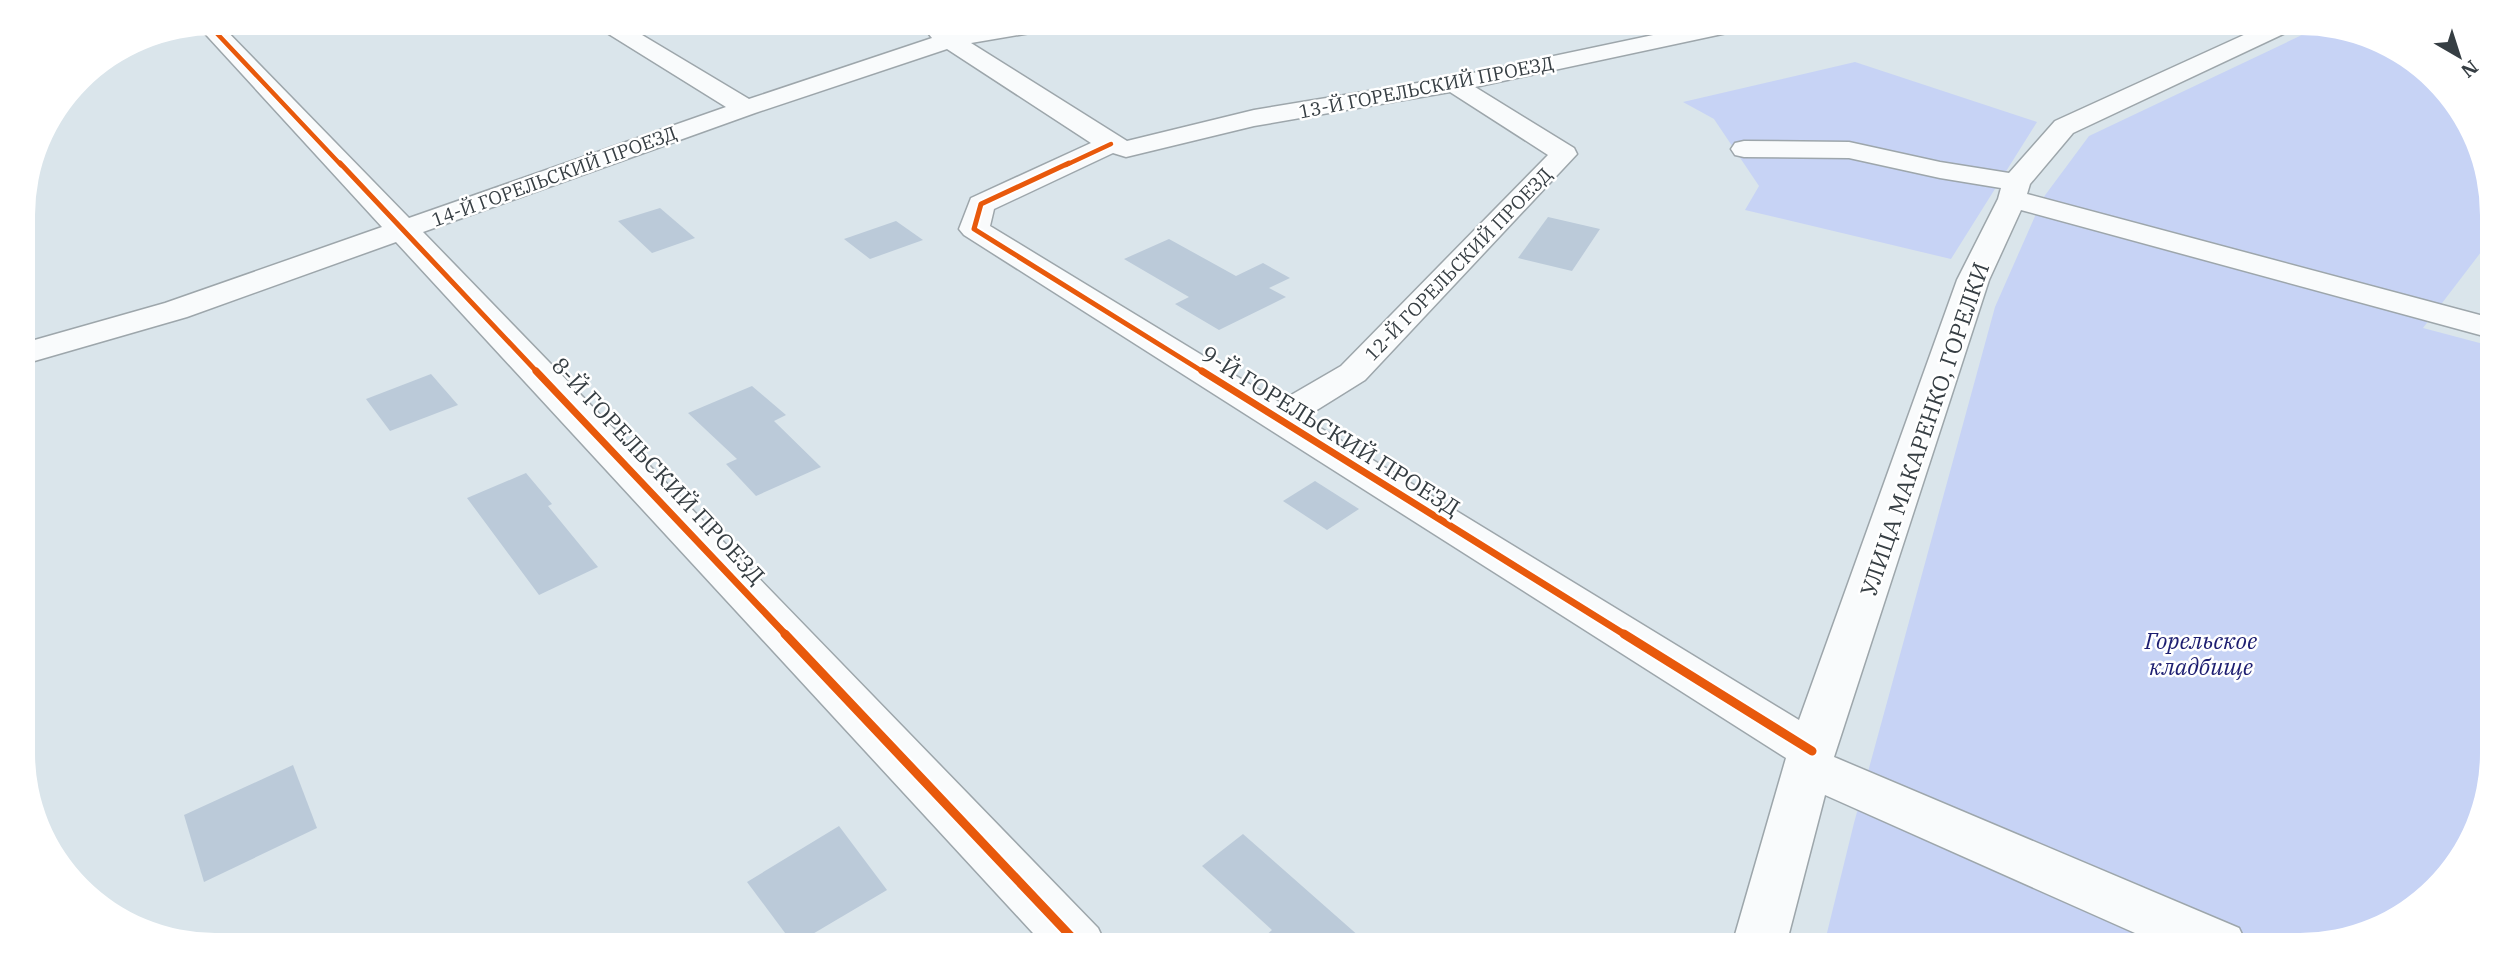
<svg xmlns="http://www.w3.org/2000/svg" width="2515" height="968" font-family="'IBM Plex Serif',serif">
<rect width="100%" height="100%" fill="#dae5eb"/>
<!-- green -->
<g fill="#c7d3f5">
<polygon points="2321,26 2362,33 2445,88 2491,189 2491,239 2423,328 2491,346 2492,753 2482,815 2417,906 2313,945 1824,945 1854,823 1995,307 2043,198 2089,136"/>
<polygon points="1855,62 2037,122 1951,259 1745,210 1759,186 1714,119 1683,102"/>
</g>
<!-- building -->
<g fill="#bbcad9">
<polygon points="660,208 695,238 652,253 618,221"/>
<polygon points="1548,217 1600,229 1572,271 1518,258"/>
<polygon points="896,221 923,240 870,259 844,239"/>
<polygon points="1169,239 1236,276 1263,263 1290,278 1269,288 1286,297 1219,330 1175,304 1189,297 1124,259"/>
<polygon points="431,374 458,405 390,431 366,399"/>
<polygon points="752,386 786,415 774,421 821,467 756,496 726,464 737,459 688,413"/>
<polygon points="526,473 552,504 548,506 598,567 539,595 467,498"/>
<polygon points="1315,481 1359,509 1327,530 1283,501"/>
<polygon points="293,765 317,828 204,882 184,815"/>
<polygon points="839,826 887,890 794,945 747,882"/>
<polygon points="1243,834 1369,945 1255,945 1272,930 1202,866"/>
</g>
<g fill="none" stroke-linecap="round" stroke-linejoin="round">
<defs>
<path id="minor" d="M219,23L409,218L726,107L599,28L596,23H622L749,99L932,38L928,33L931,28L939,26L954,32L1010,23H1059L1056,28L1048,30L971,43L1127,141L1254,110L1454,77L1710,23H1752L1749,28L1741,30L1475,87L1574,148L1577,154L1365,380L1304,418L1799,720L1957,280L1998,199L2001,188L1940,178L1849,158L1744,157L1735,155L1731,149L1735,143L1744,141L1849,142L1940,162L2009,173L2055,121L2270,23H2299L2296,28L2073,133L2030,184L2027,194L2491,318V338L2021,210L1989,280L1834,757L2239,928L2247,945H2162L1825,795L1786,945H1732L1786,758L964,235L959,229L971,198L1091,143L947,49L755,113L423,232L1098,928L1106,945H1044L396,242L187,317L24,364V343L165,303L382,227L198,26ZM1450,92L1548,155L1341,366L1279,402L990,226L994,209L1113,153L1126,157L1254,126Z"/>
</defs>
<!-- minor casing -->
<use href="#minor" stroke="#9da6ab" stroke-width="3"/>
<!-- minor -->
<use href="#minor" fill="#f9fbfc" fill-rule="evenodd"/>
<defs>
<g id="cycleway-far3">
<polyline points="208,24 341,165"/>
<polyline points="1066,165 1111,144"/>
</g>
<g id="cycleway-far2">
<polyline points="340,163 538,373"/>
<polyline points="1069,163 981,204 974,229 1205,373"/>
</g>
<g id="cycleway-far1">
<polyline points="536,371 787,636"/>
<polyline points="1202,371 1627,636"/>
</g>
<g id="cycleway">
<polyline points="785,634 1079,945"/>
<polyline points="1624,634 1812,751"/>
</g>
</defs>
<!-- cycleway-far3 casing -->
<use href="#cycleway-far3" stroke="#fff" stroke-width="7"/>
<!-- cycleway-far2 casing -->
<use href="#cycleway-far2" stroke="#fff" stroke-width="9"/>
<!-- cycleway-far1 casing -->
<use href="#cycleway-far1" stroke="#fff" stroke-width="11"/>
<!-- cycleway casing -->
<use href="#cycleway" stroke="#fff" stroke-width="13"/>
<!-- cycleway-far3 -->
<use href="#cycleway-far3" stroke="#e8590c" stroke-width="4.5"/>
<!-- cycleway-far2 -->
<use href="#cycleway-far2" stroke="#e8590c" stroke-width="5"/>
<!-- cycleway-far1 -->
<use href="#cycleway-far1" stroke="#e8590c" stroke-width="7"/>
<!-- cycleway -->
<use href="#cycleway" stroke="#e8590c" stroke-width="9"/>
</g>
<g text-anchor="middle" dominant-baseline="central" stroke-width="5" stroke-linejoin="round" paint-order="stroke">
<!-- far-street labels -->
<g font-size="19" fill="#363e43" stroke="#fff">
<text transform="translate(1426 87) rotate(-11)">13-Й ГОРЕЛЬСКИЙ ПРОЕЗД</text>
<text transform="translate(554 176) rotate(-20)">14-Й ГОРЕЛЬСКИЙ ПРОЕЗД</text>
<text transform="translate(1458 264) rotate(-46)">12-Й ГОРЕЛЬСКИЙ ПРОЕЗД</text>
</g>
<!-- street labels -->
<g font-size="23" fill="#363e43" stroke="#fff">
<text transform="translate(1924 429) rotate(-71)">УЛИЦА МАКАРЕНКО, ГОРЕЛКИ</text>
<text transform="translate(1331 430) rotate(32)">9-Й ГОРЕЛЬСКИЙ ПРОЕЗД</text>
<text transform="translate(659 470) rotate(47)">8-Й ГОРЕЛЬСКИЙ ПРОЕЗД</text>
</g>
<!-- park labels -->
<g font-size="23" font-style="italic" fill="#1d1e71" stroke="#fff">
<text x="2201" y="640">Горельское<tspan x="2201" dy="26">кладбище</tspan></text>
</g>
</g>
<!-- crop -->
<path d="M0 0H2515V968H0ZM215 35H2300A180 180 0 0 1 2480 215V753A180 180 0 0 1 2300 933H215A180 180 0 0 1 35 753V215A180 180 0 0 1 215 35Z" fill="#fff" fill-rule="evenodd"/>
<!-- north arrow -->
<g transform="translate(2459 56) rotate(141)" stroke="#ffffff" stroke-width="5" paint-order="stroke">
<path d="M0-5L12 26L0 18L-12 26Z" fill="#363e43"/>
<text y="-10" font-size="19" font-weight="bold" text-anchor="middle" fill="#363e43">N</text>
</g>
</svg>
